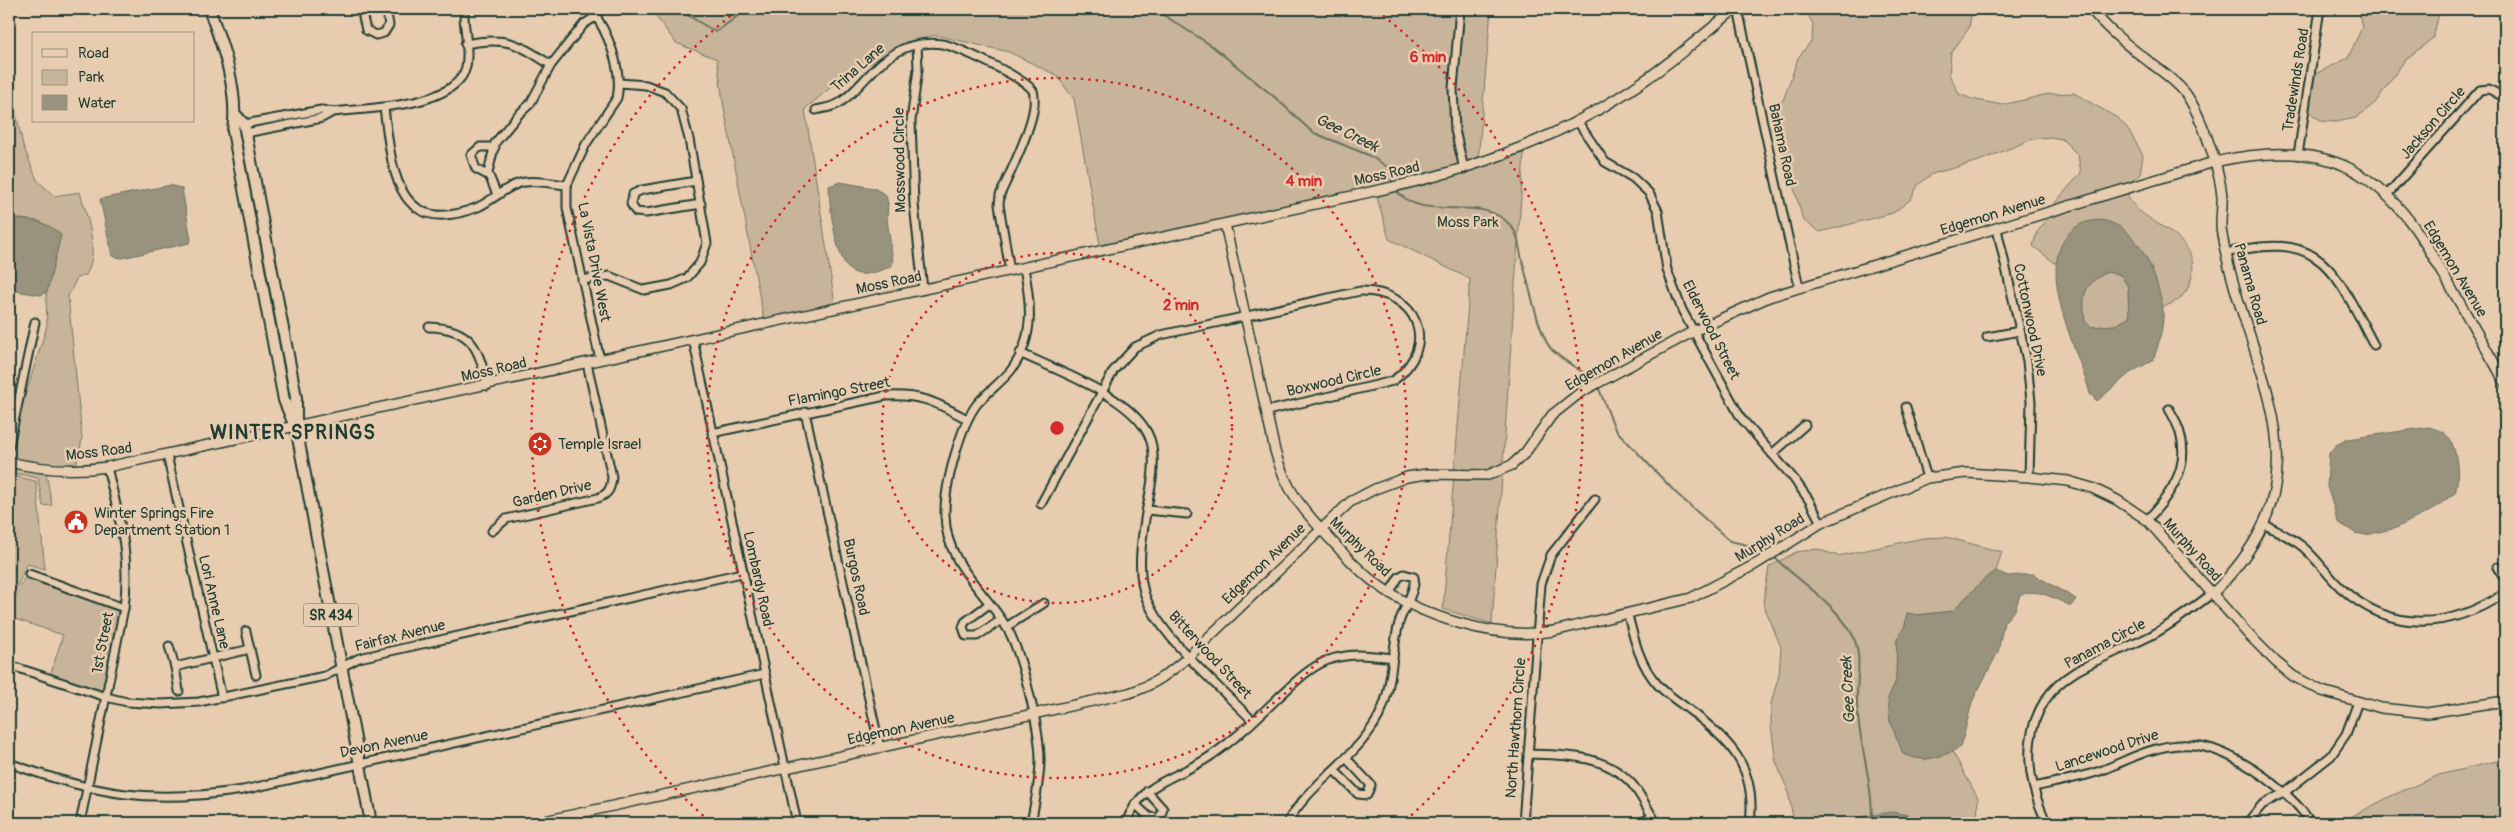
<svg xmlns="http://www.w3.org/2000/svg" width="2514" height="832" font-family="Pangolin,sans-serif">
<rect width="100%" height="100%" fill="#e8ccaf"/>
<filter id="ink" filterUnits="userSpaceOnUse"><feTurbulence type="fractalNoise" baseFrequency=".02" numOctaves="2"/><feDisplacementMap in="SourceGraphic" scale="10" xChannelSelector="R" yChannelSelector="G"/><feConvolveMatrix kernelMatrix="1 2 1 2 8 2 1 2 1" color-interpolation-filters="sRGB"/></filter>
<g filter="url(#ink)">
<!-- green -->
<g fill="#c7b49a" stroke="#737867">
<polygon points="650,9 1456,9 1448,88 1451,131 1459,167 1220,221 1100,245 1074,99 1056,75 1009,52 935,35 900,45 830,88 805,109 835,304 764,320 723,102 717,59 676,43"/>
<polygon points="1465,9 1491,9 1478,161 1467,164 1460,129 1457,88"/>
<polygon points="1805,9 1972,9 1969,28 1951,53 1949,74 1959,94 1972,99 2002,105 2049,94 2074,93 2119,119 2128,129 2143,155 2140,174 2127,185 2054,207 2053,205 2081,173 2078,155 2062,139 2050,137 2033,139 1979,161 1932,174 1918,185 1911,199 1893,213 1820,232 1803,220 1776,123 1777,108 1784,98 1798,58 1812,40 1813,24"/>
<polygon points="2358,9 2440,9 2433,38 2405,60 2375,103 2356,118 2336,122 2322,121 2313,115 2309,109 2315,74 2348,58 2362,27"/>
<path d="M14,104L23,145L37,180L54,196L80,192C87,217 100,250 86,275L77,278L68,296L82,438L79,457L75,465L48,466L10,459L21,409L47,326L46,293L61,235L39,221L9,218V106Z"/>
<polygon points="1524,153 1492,624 1443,609 1470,279 1389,239 1377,197"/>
<path d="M2127,193C2134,225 2208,231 2190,283C2185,297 2176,303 2162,307L2151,268L2056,261V264L2033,246L2037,232L2050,216Z"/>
<path d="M2107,272L2121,275L2128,287L2129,318L2115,325L2092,327L2085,322C2082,295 2082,286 2107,272Z"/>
<polygon points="9,466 46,474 52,505 43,506 38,478 9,472"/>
<polygon points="9,475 36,481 45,569 27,564 9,606"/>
<path d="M1946,537L2002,552L1996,571L1983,580L1953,611L1917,615L1907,613L1905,626L1897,639L1896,681L1892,690L1890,721L1897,736L1924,760C1934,756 1942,757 1952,751L1978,798L1977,823H1913L1908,815L1862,817L1859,823H1794L1788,791L1776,762L1771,726V703L1779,675L1781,647L1763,603L1769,567L1796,552L1817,549L1838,556L1923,538Z"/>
<polygon points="25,577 119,610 103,692 50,676 63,635 9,617 9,611"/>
<polygon points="2505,759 2505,823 2339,823 2391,796 2439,775"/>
</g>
<!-- water -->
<g fill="#99937e" stroke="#687160" fill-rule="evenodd">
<path d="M840,182L874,188L886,195L888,204L887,219L893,262L891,267C880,270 864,278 853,272C836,264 829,204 829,186Z"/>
<polygon points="171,185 182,189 191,240 189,243 122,258 112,256 100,199"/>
<path d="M9,218C29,220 46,220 61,235L47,292L41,295L9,290Z"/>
<path d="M2097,220C2136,221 2155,270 2162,303C2166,319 2159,345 2153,360L2130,373L2097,401L2090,394C2080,351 2026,259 2079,225C2084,222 2092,221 2097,220ZM2107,272L2121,275L2128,287L2129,318L2115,325L2092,327L2085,322C2082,295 2082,285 2107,272Z"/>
<path d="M2429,427C2434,429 2440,430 2444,433C2458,443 2460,478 2455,493L2432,510L2396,528L2366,535L2355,533L2338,522L2327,486L2329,453L2336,445L2348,439Z"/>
<path d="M1996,571L2008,576L2033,574L2076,599L2071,606C2054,599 2038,587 2020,595L2015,610L2004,622L1998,652L1972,702L1961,747C1941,757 1924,764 1903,754L1890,721L1888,698L1896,681L1897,638L1905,626L1907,613L1917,615L1953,611L1983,580Z"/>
<polygon points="1892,812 1908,815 1913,823 1859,823 1861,817"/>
</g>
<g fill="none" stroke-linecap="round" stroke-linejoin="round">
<!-- stream -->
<g stroke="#687160" stroke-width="2">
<polyline points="677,9 716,32 747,9"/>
<polyline points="1154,9 1212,46 1278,100 1312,132 1368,155 1388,167 1393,185"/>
<path d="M1395,189C1423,226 1480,191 1510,225C1519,234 1519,248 1522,260C1528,280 1539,337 1552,350C1563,361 1579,369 1592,378"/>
<polyline points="1599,389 1615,429 1677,494 1730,541 1765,549"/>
<path d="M1775,558C1800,582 1834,603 1851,632C1864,655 1856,678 1857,703C1858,741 1872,777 1872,816"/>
</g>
<defs>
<g id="minor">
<polyline points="361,9 366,30 376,35 384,33 389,25 386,9"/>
<path d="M591,9C608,32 623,69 617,98L586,144L567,185V208L600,360"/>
<polyline points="1460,9 1453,88 1455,130 1464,169"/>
<polyline points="1738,9 1799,287"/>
<path d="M465,44C507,36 517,43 551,65"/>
<polyline points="917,45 918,69 911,121 914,204 923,290"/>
<path d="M384,108C392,167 395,240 478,207C494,200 508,184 525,182C538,180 554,184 567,185"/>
<path d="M816,110C824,108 835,107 841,102C864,85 875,61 905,48C915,44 931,42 942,44C956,46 1027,79 1033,91C1034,93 1034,96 1034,98C1037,119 1009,175 1000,195L999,205L1010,271"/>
<polyline points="1578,122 1605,162 1633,178 1649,193 1658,211 1667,270 1682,310 1741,418 1794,479 1809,500 1821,523"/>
<path d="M244,124L321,110L333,112C365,108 456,108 466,67C470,48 463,27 464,9"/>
<polyline points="246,133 322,118 333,112"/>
<polyline points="2298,155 2320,9"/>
<polyline points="489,176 476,169 471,155 480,147 495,147"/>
<polyline points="696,181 642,190 633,194 631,204 636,212 646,213 701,204"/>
<polyline points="497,195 488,173 495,143 518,115 530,104 551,65 584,24 597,16"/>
<polyline points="2387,195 2480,90 2489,89 2505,98"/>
<polyline points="1997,229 2027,361 2031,402 2029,477"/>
<path d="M2226,253C2323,229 2334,270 2374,345"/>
<path d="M1024,268C1031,303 1035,337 1012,369C1002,382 988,391 977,404C960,426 944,487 945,515C946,565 984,589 1007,628C1022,653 1040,731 1040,760C1040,781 1035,802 1031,823"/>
<polyline points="582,280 609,276 644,290 671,285 687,278 700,263 707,243 689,139 681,109 665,92 646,85 619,83"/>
<path d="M429,327C472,328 479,348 487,386"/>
<polyline points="1987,337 2020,331"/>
<polyline points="693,339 797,823"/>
<path d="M1020,353C1059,372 1144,400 1152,446C1156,468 1150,491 1146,513C1142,539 1137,566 1144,592C1156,634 1222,689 1253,721"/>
<polyline points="1906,407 1927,478"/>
<polyline points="805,412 880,748"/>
<path d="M712,433L885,396C922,394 935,402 967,419"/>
<polyline points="9,446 35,322"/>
<polyline points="1772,454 1805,425"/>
<polyline points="167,455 222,698"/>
<path d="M1041,504L1114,370L1135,347L1161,335L1360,291C1417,290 1441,345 1393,381L1267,411"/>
<polyline points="1147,510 1187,514"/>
<path d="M2147,520C2179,486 2197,453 2169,409"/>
<path d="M2265,525C2279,532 2293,538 2304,548C2318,560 2328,576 2341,588C2392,634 2450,629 2505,593"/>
<path d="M492,531L506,519L598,498C609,494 611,488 612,477L587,363"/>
<polyline points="2497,567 2505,580"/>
<polyline points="29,574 124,608"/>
<polyline points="989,604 965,622 963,627 966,636 977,636 1001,620"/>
<path d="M1628,615C1634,640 1640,665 1658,685C1666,694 1678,701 1688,709C1730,740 1757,767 1750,823"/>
<polyline points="1006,627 1044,603"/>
<polyline points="169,646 175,667 250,649 246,631"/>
<polyline points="250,649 256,675"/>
<polyline points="9,665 106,697 127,702 161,704 199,702 325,676 359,658 742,573"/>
<polyline points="175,667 179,691"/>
<path d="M1528,754C1565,755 1605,754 1632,784C1642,796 1648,811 1657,823"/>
<path d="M9,763C97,795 149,804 243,790L765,674"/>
<polyline points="1334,770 1358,794 1367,795 1371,785 1346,758"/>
<path d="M2034,787C2056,782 2079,778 2100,771C2116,765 2131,757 2146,752C2189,737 2216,746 2253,769C2276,784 2296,800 2311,823"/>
<polyline points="1135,804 1149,817 1160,818 1163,809 1147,791"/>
<path d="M80,823L124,608C131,554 119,518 107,467"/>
<path d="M1126,823C1142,779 1179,779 1212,755C1237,738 1259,716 1281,695C1294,683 1309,668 1326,661C1349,652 1369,655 1393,658"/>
<path d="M1287,823C1309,784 1352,761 1375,723C1394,693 1390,657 1399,623C1402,611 1417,589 1414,577L1404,574L1399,577L1389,593"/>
<polyline points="1523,823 1541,584 1551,555 1595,499"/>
<polyline points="1640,823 1652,817"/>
<path d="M2047,823C2021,771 2020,706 2075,672C2100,657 2128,648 2154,634C2175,622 2194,607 2213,593"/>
<polyline points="2247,823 2262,805 2285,792 2331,756 2346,734 2358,702"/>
</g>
<g id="tertiary">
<path d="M2091,9C2108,31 2130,47 2152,64C2164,73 2177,82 2186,94C2202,117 2220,170 2222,197C2223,210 2219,222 2222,235C2247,373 2338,470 2213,593"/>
<path d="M1225,224L1275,451C1286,491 1303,510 1331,540C1344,554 1358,570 1374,582C1420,617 1497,641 1554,631L1691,598L1756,564L1821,523L1927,478L1966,473L2029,477L2068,481L2092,488L2117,500L2147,520L2248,634L2276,662L2293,676L2322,691L2381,708L2427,713L2505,701"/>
<path d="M9,462C43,470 73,472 107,467L1384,189C1479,168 1565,136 1645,80C1677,58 1705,33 1735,9"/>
<path d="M535,823L1129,693C1154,685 1170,673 1189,656L1350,502L1375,489L1407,477L1427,474L1488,475L1512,465L1525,453L1552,415L1581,392L1694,331L1769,297L2214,162C2257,153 2310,147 2351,169C2401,196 2428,246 2454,293C2471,322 2488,352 2505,382"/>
</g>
<g id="primary">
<path d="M209,9C223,46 239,91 233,131L284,400L294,424"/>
<polyline points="235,114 244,124 296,397 296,427 371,823"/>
</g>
</defs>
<!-- minor casing -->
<use href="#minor" stroke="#1f3d34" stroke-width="11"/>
<!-- tertiary casing -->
<use href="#tertiary" stroke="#1f3d34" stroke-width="12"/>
<!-- primary casing -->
<use href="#primary" stroke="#1f3d34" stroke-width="14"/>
<!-- minor -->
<use href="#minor" stroke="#e8ccaf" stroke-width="7"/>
<!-- tertiary -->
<use href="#tertiary" stroke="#e8ccaf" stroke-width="9"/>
<!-- primary -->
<use href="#primary" stroke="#e8ccaf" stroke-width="10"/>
</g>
</g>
<!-- distance rings -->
<g fill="none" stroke="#d62828" stroke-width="2.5" stroke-dasharray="2.5 5">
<circle cx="1057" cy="428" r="175"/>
<circle cx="1057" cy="428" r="350"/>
<path d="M709 821A525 525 0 0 1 737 11M1377 11A525 525 0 0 1 1405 821"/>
</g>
<!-- icons -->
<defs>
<symbol id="synagogue-disc" viewBox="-11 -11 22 22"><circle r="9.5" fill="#c8321e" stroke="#e8ccaf"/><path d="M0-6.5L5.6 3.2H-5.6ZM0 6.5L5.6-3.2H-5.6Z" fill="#fff"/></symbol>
<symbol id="civic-disc" viewBox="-11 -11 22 22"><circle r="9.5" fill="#c8321e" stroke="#e8ccaf"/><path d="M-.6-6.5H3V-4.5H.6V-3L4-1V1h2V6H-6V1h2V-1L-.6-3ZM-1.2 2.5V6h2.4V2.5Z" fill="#fff"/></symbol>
</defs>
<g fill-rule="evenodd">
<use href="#synagogue-disc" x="526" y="430" width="28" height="28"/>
<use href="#civic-disc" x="62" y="508" width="28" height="28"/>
</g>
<g text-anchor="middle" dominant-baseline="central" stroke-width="5" stroke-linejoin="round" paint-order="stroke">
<!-- shield labels -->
<rect fill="#e8ccaf" stroke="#5b6859" stroke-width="1" x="303.5" y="603.5" width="55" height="23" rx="4"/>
<g font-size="14" font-weight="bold" fill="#1f3d34">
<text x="331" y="615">SR 434</text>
</g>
<!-- street labels -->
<g font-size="15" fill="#1f3d34" stroke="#e8ccaf">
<text transform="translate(858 68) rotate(-41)">Trina Lane</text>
<text transform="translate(2296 80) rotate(-81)">Tradewinds Road</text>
<text transform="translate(2433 123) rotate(-49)">Jackson Circle</text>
<text transform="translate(1782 145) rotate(78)">Bahama Road</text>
<text transform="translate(900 160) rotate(-91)">Mosswood Circle</text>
<text transform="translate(1387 174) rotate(-13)">Moss Road</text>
<text transform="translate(1993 215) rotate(-17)">Edgemon Avenue</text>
<text transform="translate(594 262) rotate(79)">La Vista Drive West</text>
<text transform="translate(2455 269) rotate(59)">Edgemon Avenue</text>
<text transform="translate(889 283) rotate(-12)">Moss Road</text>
<text transform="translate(2250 284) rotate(74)">Panama Road</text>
<text transform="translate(2030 320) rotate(78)">Cottonwood Drive</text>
<text transform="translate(1711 330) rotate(63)">Elderwood Street</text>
<text transform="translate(1614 360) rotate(-30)">Edgemon Avenue</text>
<text transform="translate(494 370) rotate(-13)">Moss Road</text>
<text transform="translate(1334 381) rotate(-13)">Boxwood Circle</text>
<text transform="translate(839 392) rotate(-11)">Flamingo Street</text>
<text transform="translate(99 452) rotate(-7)">Moss Road</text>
<text transform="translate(552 494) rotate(-13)">Garden Drive</text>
<text transform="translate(1770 538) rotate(-32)">Murphy Road</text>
<text transform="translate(1360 547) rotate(44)">Murphy Road</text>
<text transform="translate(2192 550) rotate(48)">Murphy Road</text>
<text transform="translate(1264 564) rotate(-44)">Edgemon Avenue</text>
<text transform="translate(856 577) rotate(78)">Burgos Road</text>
<text transform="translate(758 579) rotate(78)">Lombardy Road</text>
<text transform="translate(214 602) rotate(77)">Lori Anne Lane</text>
<text transform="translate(400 636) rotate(-14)">Fairfax Avenue</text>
<text transform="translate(103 643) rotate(-79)">1st Street</text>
<text transform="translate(2105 644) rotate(-28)">Panama Circle</text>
<text transform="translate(1210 655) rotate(47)">Bitterwood Street</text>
<text transform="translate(1516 728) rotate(-86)">North Hawthorn Circle</text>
<text transform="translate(901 729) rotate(-12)">Edgemon Avenue</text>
<text transform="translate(384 744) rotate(-12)">Devon Avenue</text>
<text transform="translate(2107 751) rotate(-18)">Lancewood Drive</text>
</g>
<!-- park labels -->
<g font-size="15" fill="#274339" stroke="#e8ccaf">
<text x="1468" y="222">Moss Park</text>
</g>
<!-- poi labels -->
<g font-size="15" fill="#1f3d34" stroke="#e8ccaf" text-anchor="start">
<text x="558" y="444">Temple Israel</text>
<text x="94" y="513">Winter Springs Fire<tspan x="94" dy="17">Department Station 1</tspan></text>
</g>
<!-- water labels -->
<g font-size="16" font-style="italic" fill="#2b463b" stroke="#e8ccaf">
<text transform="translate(1347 133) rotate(26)">Gee Creek</text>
<text transform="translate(1848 690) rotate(-93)">Gee Creek</text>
</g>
<!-- district labels -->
<g font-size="20" font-weight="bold" letter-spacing="1" fill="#1f3d34" stroke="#e8ccaf">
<text x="293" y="432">WINTER SPRINGS</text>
</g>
</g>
<circle cx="1057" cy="428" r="8" fill="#d62828" stroke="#e8ccaf" stroke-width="2.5"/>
<g font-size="15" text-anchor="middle" font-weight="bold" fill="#d62828" stroke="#e8ccaf" stroke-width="5" stroke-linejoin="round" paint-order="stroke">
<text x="1428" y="62">6 min</text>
<text x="1304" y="186">4 min</text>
<text x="1181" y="310">2 min</text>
</g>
<!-- margin -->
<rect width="2514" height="832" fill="none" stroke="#e8ccaf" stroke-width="30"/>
<rect x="15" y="15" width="2484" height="802" fill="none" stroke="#1f3d34" stroke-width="2" filter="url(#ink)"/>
<!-- legend -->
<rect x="32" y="32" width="162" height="90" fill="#e8ccaf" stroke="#98937e"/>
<rect x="42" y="49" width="25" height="8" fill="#e8ccaf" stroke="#98937e"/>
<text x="78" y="58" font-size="15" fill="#1f3d34">Road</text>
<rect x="42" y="70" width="25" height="15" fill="#c7b49a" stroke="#98937e"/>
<text x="78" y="82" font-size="15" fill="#1f3d34">Park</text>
<rect x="42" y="95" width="25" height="15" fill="#99937e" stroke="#98937e"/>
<text x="78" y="108" font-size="15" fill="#1f3d34">Water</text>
</svg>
